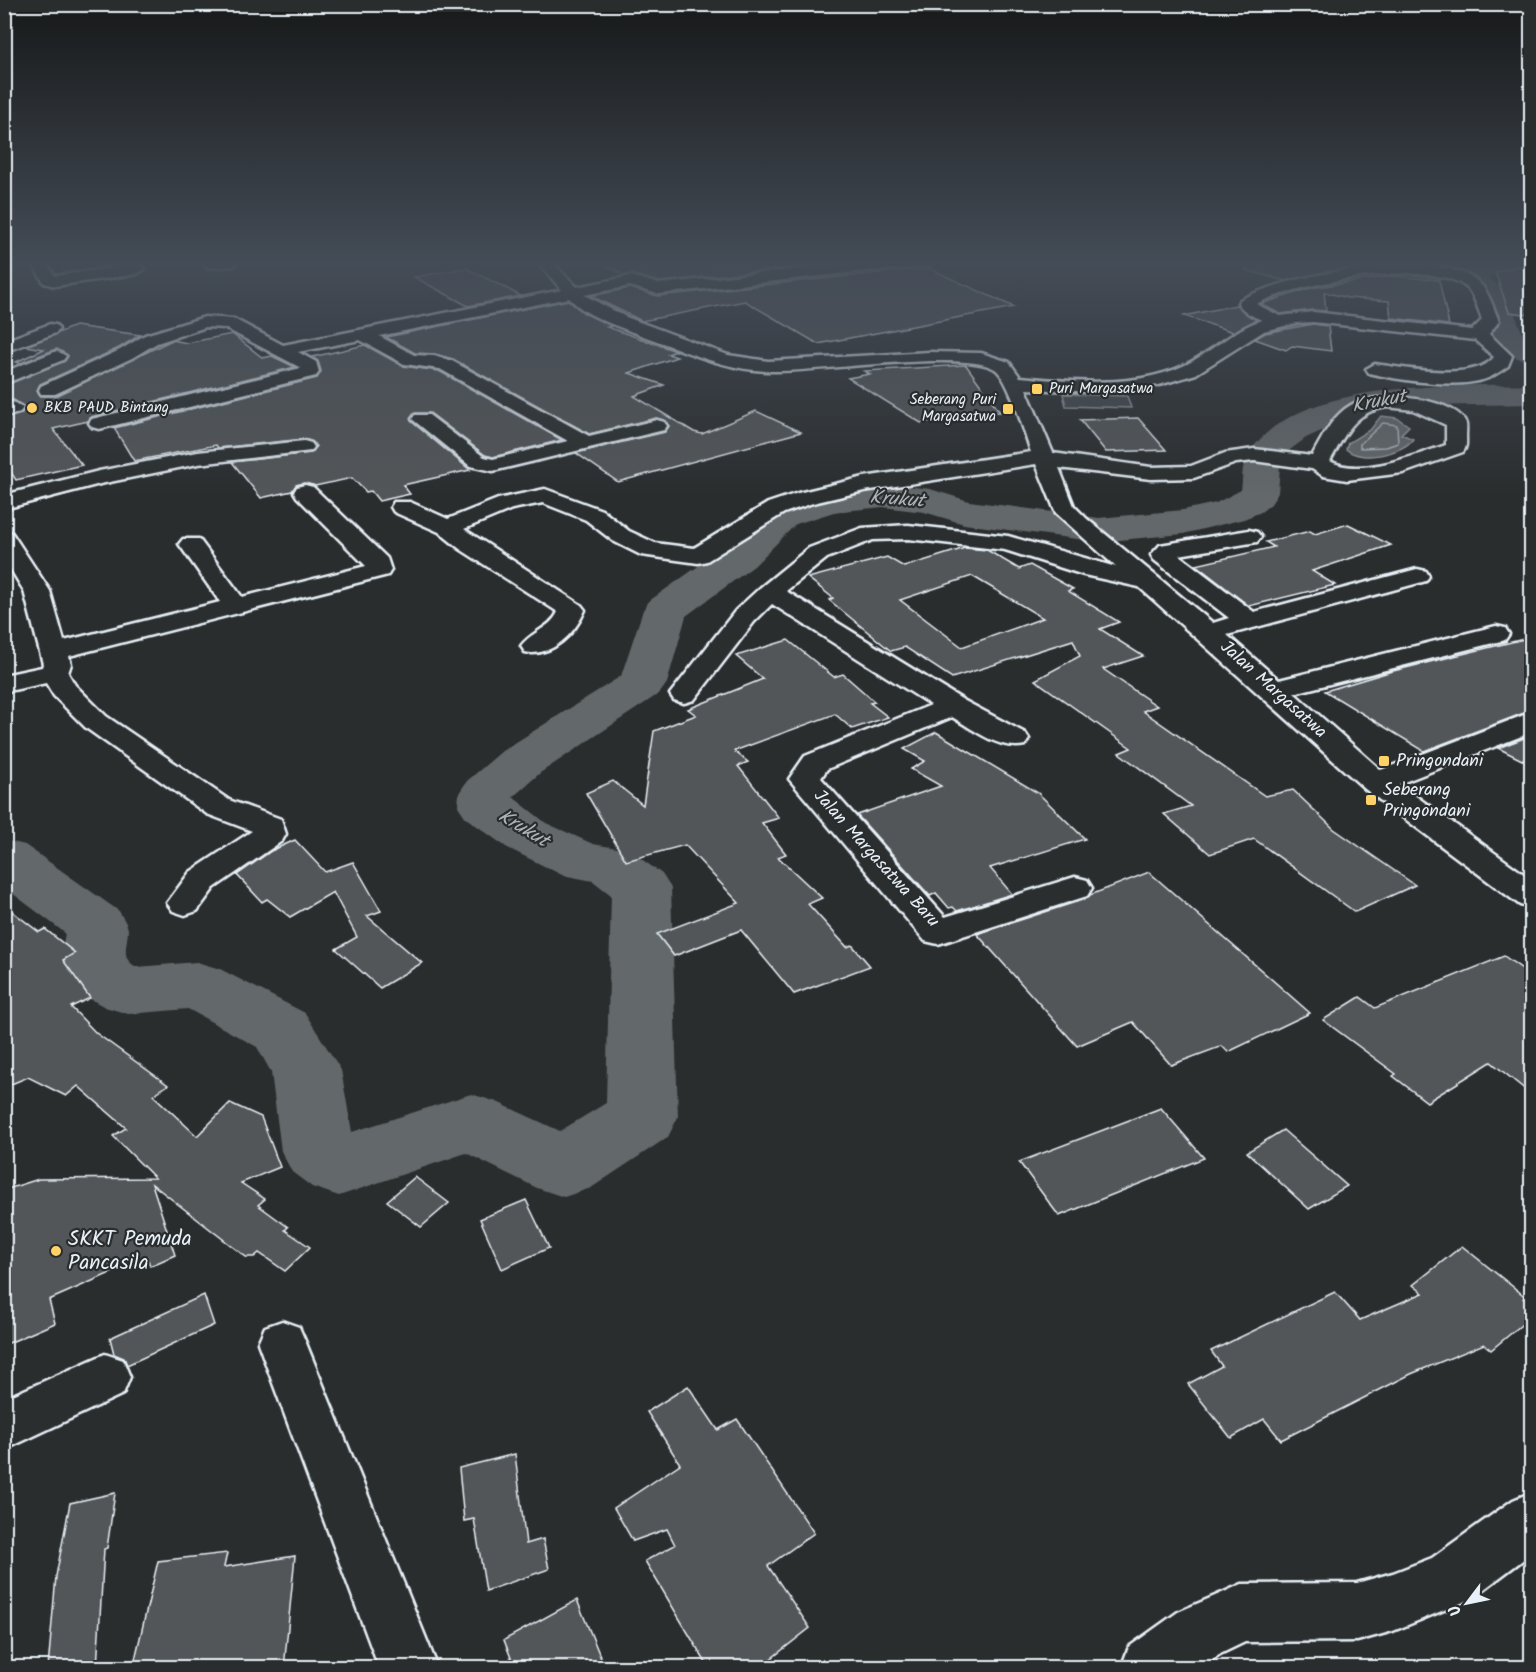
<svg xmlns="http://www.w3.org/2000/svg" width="1536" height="1672" font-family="Kalam,sans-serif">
<rect width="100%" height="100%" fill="#2a2d2e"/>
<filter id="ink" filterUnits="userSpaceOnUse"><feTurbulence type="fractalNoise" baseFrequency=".0167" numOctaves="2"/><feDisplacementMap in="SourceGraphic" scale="12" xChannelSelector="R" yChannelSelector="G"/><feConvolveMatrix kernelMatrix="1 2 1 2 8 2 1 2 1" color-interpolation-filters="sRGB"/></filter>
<g filter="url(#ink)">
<!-- green -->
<polygon fill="#424648" stroke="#959ca0" stroke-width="1.5" points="1063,394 1127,396 1131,408 1066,406"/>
<!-- water -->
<path fill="#63686b" stroke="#989fa3" stroke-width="1.5" d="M1381,416L1397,418L1409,426L1401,434L1413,439C1402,454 1361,463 1346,449L1348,443L1371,429Z"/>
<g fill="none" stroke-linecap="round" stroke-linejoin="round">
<!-- shore -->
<polygon stroke="#b3bac0" stroke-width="1.5" points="1383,423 1397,425 1398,443 1386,447 1360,448 1360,444"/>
<!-- river -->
<g fill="#63686b" fill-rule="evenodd">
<polygon points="1472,263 1527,263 1523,268 1488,277 1506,292 1525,340 1532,343 1532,363 1501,352 1497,346 1480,296 1468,288 1461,275"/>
<path d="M1532,384V404L1418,406L1390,409L1347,419L1306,438L1287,452L1280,465L1278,493L1271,504L1261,512L1244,519L1183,534L1099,542L964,524L924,512L883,507L834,512L796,524L754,566L686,616L667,683L660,693L540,773L513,797L546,823L593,844L629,850L662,874L671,888L678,1117L668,1137L591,1188L564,1197L537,1188L466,1153L339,1196L312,1187L292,1172L281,1151L271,1072L257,1047L188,1009L128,1014L105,1007L83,995L61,955L65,933L4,887V840L25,845L119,911C122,917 127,923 128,929C128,945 119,958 137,967L197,962L220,969L305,1013L341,1070L352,1132L471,1094L497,1102L560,1131L606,1103L611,895L593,881L562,875L506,847L466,818L458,806L459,793L467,781L502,751L621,676L643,610L649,601L724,548L768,508L829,489L883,483L930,489L969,501L1099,518L1183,510L1216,503L1241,490C1243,479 1241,469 1246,459C1289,377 1453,387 1532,384Z"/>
</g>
</g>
<!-- building -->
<g fill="#535759" stroke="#e8f1f8" stroke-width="1.5" fill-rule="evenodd">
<polygon points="600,262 839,262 659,282 632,274 624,275"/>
<polygon points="1247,262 1354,262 1365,266 1285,281 1246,270"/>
<polygon points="1532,263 1532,315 1509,312 1495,272"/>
<polygon points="466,268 521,296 468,306 414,277"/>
<polygon points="928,268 1014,307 818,344 745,301 642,321 591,296 630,288 658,296"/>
<polygon points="1392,276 1439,280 1449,325 1391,318 1389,301 1348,298 1324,292 1326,311 1313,310 1280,314 1261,304 1311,288"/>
<polygon points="568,300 584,313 612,326 607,327 676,351 668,354 677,357 629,373 664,385 634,396 694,432 702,434 756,411 801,432 618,482 576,453 665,432 669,426 666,421 656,418 589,434 453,359 435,354 415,353 386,337"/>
<polygon points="1236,305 1256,320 1233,332 1184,316"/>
<polygon points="1313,324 1328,326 1331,351 1292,346 1286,350 1255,339 1265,333"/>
<polygon points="75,326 140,335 119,348 40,384 37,391 41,396 56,396 172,340 187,343 232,334 263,358 272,356 295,367 91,417 88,421 53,429 82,465 16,480 4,462 4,419 21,414 25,408 14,400 4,402 4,386 65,361 68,356 56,349 21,363 16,362 44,349 26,346"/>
<polygon points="365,345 403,366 439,371 562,440 493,457 485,455 430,413 415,413 411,421 470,470 403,485 410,494 379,501 371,491 366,492 352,478 315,486 304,483 296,485 292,491 261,498 232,462 311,453 316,447 313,442 304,439 218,448 216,445 134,461 114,428 317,378 321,371 318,361 312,357"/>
<polygon points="966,365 1000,412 973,413 921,423 848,378 870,374 864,371"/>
<polygon points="1138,418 1166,450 1106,452 1080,420"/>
<polygon points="1348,524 1391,545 1312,571 1335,585 1249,606 1196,565 1274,547 1266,542 1310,531 1315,534"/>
<path d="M965,548L987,550L1019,569L1030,565L1073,589L1068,591L1119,622L1100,629L1143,656L1103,669L1157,706L1143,711L1265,796L1293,790L1334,829L1415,885L1355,912L1254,839L1210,854L1164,814L1191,806L1119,753L1131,748L1035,680L1080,656L1073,640L952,678L905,647L891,651L829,600L833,598L808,578L887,557L904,567ZM972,576L1043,618L962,647L900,600Z"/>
<polygon points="1532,637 1532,710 1424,751 1325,691 1389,672"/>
<polygon points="788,640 834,677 843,674 875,702 870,703 888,717 852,729 835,714 734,751 748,762 738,766 779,818 762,823 786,854 778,857 822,898 808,904 847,947 852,945 870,966 794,994 741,930 674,956 657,934 739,903 685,845 626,861 586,793 613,781 643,805 654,731 696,715 688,709 763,679 736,656"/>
<polygon points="936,732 1038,793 1085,839 990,868 1012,894 957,911 953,907 949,908 936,893 930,896 857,815 941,786 911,769 925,761 904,749"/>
<polygon points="1532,735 1532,765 1498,748"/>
<polygon points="295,840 325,872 353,862 381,911 367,916 422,963 380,988 336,949 357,937 333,892 290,917 267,899 262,902 237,875 271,851"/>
<polygon points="1149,872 1310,1013 1228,1052 1222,1046 1171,1065 1133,1022 1077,1046 977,934 1088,898 1090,895"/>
<polygon points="4,905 39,932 45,929 75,953 63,960 90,998 71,1007 96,1033 168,1085 153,1095 197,1136 230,1103 261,1117 280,1167 241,1183 265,1199 258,1205 288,1227 285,1230 310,1247 285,1271 259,1253 254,1257 246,1257 152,1184 175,1255 150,1266 147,1257 49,1300 55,1323 4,1345 4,1190 39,1179 155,1178 113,1136 126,1128 78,1086 66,1096 28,1077 4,1087"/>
<polygon points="1504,956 1532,976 1532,1095 1491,1062 1427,1102 1393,1076 1396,1074 1323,1020 1360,997 1375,1008"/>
<polygon points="1161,1108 1204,1158 1059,1216 1019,1162"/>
<polygon points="1283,1130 1347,1186 1309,1209 1247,1152"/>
<polygon points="415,1177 449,1203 421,1227 387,1201"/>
<polygon points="526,1200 549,1248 502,1269 480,1219"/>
<polygon points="1462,1246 1532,1302 1532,1316 1491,1350 1484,1344 1411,1374 1281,1440 1264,1419 1231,1438 1188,1384 1222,1366 1211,1351 1335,1292 1360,1320 1423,1293 1413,1285"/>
<polygon points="204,1295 214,1325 127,1365 124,1358 114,1354 110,1338"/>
<polygon points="688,1386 718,1430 737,1419 814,1533 768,1566 810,1628 759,1668 709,1668 645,1561 675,1545 667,1529 633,1541 614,1508 680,1464 647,1412"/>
<polygon points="515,1454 526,1544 543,1539 549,1569 486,1591 474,1519 464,1521 459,1468"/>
<polygon points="115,1493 107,1548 104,1549 97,1668 48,1668 56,1576 70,1503"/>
<polygon points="227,1553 224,1567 295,1556 284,1668 133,1668 158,1561"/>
<polygon points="577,1600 605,1668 515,1668 504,1640"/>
</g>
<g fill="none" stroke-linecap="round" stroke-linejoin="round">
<defs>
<g id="minor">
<polygon points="32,263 46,263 55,276 137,264 145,269 137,274 55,286 44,283"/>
<polygon points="206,263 236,263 234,266 207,268"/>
<path d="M538,263H553L577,287L631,276L659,284L856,263H932L925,267L865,271L658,294L630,286L584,295L626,317L728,355L768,361L930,352L981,353L1009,362L1020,377C1072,382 1134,388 1183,366C1211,353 1232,330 1262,320C1252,316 1244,312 1238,303L1240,300C1284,275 1436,247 1477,281C1489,291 1493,308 1499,321L1489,334L1512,356L1508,366C1502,370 1495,375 1488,378C1460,390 1398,380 1369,373L1366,369L1375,364C1403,368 1476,382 1494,357L1475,340L1313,322L1297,323L1264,331L1196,374L1159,385L1097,392L1026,389L1053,453L1151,467L1191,466L1225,453L1254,449L1312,456C1322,438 1332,416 1351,405C1374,391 1450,396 1465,421C1467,425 1466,430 1466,435C1466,442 1467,447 1463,452L1403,473L1347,480L1323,476L1312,469L1254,461L1236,463L1194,478L1151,479L1059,468L1074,506L1087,519L1213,623L1229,618L1154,560L1151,555L1160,545L1249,530L1257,532L1261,537L1257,542L1179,555L1254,612L1417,569L1426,571L1429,576L1426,581L1227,635L1279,680L1496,626L1505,628L1509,634L1505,640L1294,693L1381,770L1532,712V732L1399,784L1532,880V908L1520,905L1365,789L1139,587L1084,575L1005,550L908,539L873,540L827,558L786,591L963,700L1025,733L1029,739L1025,745C1000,751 973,729 952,717L827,769L821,778L945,917L1075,877L1087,880L1092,888L1087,896L938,944L925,941L789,779L805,756L931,705L772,604L754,622L694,700L684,703L674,700L670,694L736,610L761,587L809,548L862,528L908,525L1008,536L1116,567L1056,513L1036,464L864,491L813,503L784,513L707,561L698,563L641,555L613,541L586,520L543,503L512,509L464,529L581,605L585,610C576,632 552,658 525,652L521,646C532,631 550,629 558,612L460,549L439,532L394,512L391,507L394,502H410L448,519L498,499L545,489L602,510L629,531L655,543L694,548L768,503L798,493L864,477L1031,452C1025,435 1009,378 995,369C963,349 814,373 768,371C725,370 686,351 646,337C621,327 588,318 569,298L379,336L414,355L434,356L452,361L589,436L657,420L664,422L667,426L664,430L493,471L470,466L412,419L415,415H429L484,457L493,459L568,441L440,369L404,364L360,340L298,352L316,362L319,372L316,376L99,429L92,427L89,423L92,419L301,368L225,328L206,327L157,343L132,358L55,394H41L39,390L41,386L120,350L145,335L205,317L234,319L283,345L562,290ZM1408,273C1427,275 1460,275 1471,293C1476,301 1479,311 1482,320L1472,330L1313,312L1280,316L1256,304C1292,286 1368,273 1408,273ZM1387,407L1413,410L1446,425V445C1416,455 1358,478 1330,461C1345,435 1354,411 1387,407Z"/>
<polygon points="50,324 56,325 59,329 56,333 4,352 4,341"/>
<polygon points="57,351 66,356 63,360 4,384 4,372"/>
<polygon points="13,402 23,408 20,412 4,417 4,404"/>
<polygon points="304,441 311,443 314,447 311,451 198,464 100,484 4,509 4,495 99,471 198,452"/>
<polygon points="305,485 313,487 387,558 391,570 388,575 69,656 71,664 68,673 75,685 106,716 229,800 281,819 286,834 282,841 214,888 197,911 185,915 173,911 167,903 190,872 252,831 207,814 86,728 54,696 46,683 4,692 4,675 42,667 43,664 24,591 4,558 4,531 12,533 50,591 64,641 220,602 179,544 183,539 199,539 242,597 366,566 297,497 294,492 297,487"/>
<polygon points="282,1321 299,1327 306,1343 438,1668 379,1668 258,1343 265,1327"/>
<polygon points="105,1354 123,1360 130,1377 123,1394 4,1450 4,1399"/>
<polygon points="1532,1492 1532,1553 1471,1599 1393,1631 1357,1641 1245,1642 1220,1654 1200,1668 1121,1668 1129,1647 1178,1612 1222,1593 1242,1584 1357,1583 1393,1573 1432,1558 1513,1500"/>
</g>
</defs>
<!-- minor casing -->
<use href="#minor" stroke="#e8f1f8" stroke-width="5"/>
<!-- minor -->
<use href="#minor" fill="#2a2d2e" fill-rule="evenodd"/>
</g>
</g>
<!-- sky -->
<linearGradient id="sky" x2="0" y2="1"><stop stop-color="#171919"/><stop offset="0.53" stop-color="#444c57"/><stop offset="1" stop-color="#444c57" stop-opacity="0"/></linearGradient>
<rect width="1536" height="497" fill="url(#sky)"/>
<!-- markers -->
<g fill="#ffd166" stroke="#2a2d2e" stroke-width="2">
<rect x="1031" y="383" width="12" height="12" rx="3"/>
<circle cx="32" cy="408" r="6"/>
<rect x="1002" y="403" width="12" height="12" rx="3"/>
<rect x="1378" y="755" width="12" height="12" rx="3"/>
<rect x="1365" y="794" width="12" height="12" rx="3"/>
<circle cx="56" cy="1251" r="6"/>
</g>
<g text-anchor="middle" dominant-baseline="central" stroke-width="4.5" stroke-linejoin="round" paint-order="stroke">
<!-- far-poi labels -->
<g font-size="15" fill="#e8f1f8" stroke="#2a2d2e" text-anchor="start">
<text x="1049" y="389">Puri Margasatwa</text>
<text x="996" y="400" text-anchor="end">Seberang Puri<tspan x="996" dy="17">Margasatwa</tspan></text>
<text x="44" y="408">BKB PAUD Bintang</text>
</g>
<!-- street labels -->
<g font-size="18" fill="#e8f1f8" stroke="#2a2d2e">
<text transform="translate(1273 690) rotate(42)">Jalan Margasatwa</text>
<text transform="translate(876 859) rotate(48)">Jalan Margasatwa Baru</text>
</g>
<!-- poi labels -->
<g font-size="18" fill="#e8f1f8" stroke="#2a2d2e" text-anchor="start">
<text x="1396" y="761">Pringondani</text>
<text x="1383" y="790">Seberang<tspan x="1383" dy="21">Pringondani</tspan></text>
</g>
<!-- water labels -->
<g font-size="20" font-style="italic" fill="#acb3b9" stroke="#2a2d2e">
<text transform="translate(1379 402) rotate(-11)">Krukut</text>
<text transform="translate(897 500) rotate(4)">Krukut</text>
<text transform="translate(523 829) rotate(31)">Krukut</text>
</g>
<!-- near-poi labels -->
<g font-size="21" fill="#e8f1f8" stroke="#2a2d2e" text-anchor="start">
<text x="68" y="1239">SKKT Pemuda<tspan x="68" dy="24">Pancasila</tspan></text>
</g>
</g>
<!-- margin -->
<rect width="1536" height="1672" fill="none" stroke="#2a2d2e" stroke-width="24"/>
<rect x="12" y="12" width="1512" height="1648" fill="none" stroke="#e8f1f8" stroke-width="2" filter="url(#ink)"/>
<!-- north arrow -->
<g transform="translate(1467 1603) rotate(238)" stroke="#2a2d2e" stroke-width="4.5" paint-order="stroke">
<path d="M0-4.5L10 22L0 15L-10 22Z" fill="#e8f1f8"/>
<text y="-9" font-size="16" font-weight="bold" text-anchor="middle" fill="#e8f1f8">U</text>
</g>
</svg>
